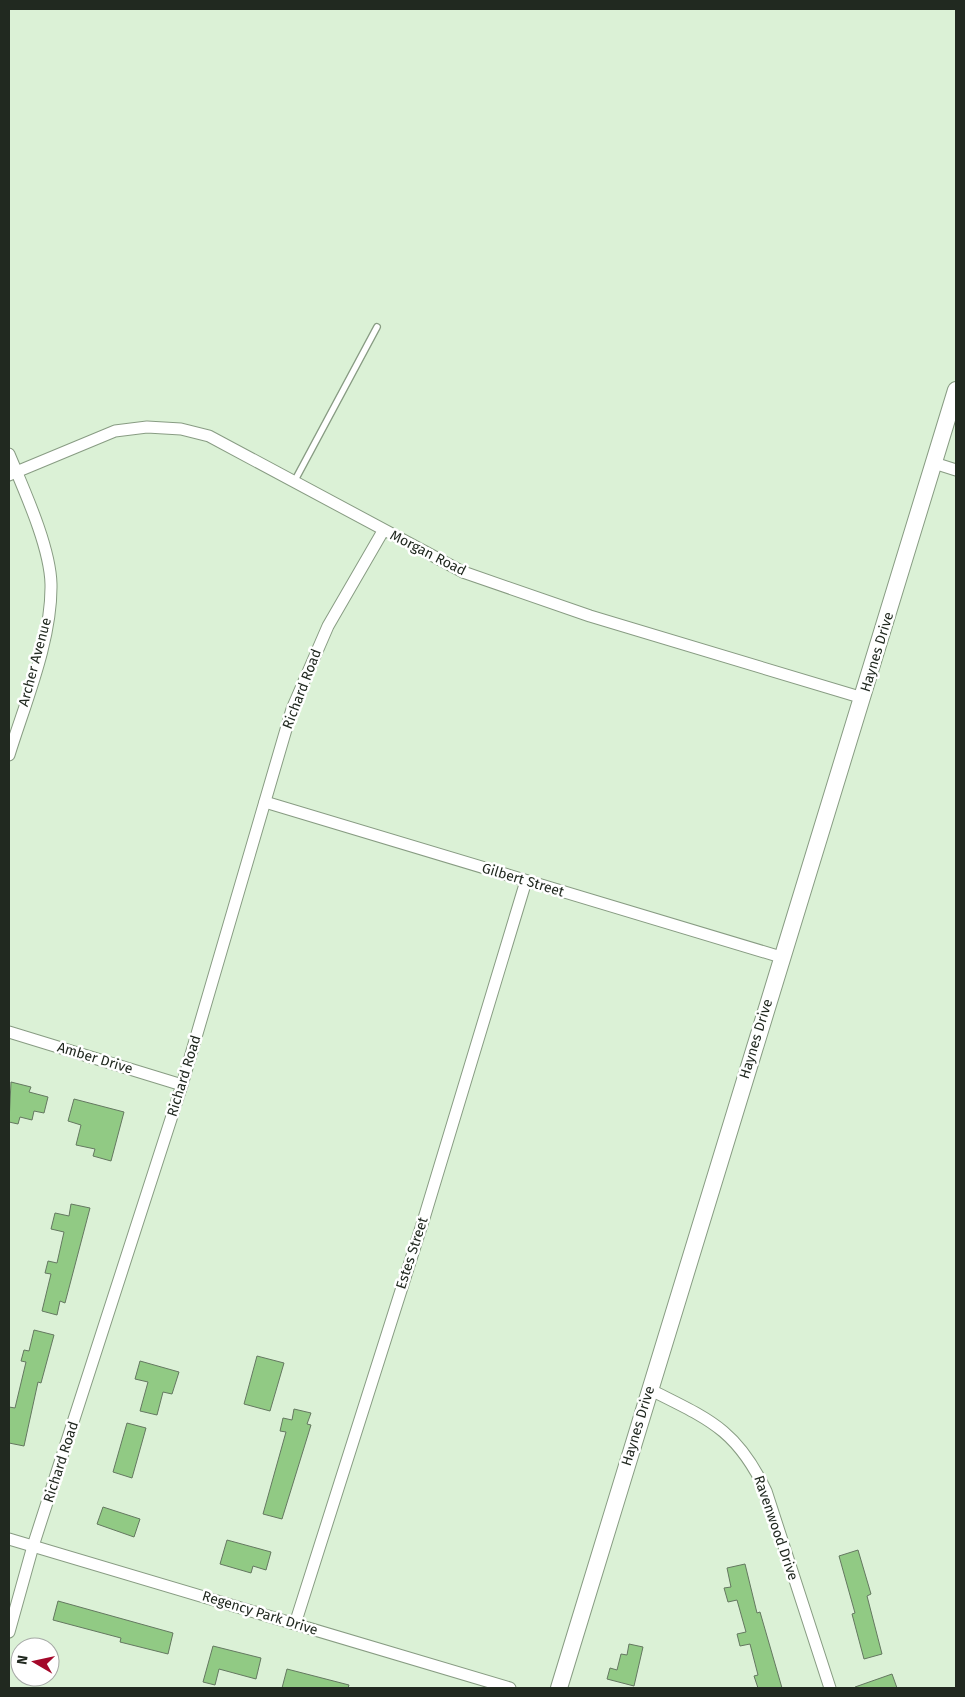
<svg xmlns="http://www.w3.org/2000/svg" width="965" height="1697" font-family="'Fira Sans',sans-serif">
<rect width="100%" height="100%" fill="#dbf1d6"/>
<!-- building -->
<g fill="#91ca84" stroke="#647860">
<polygon points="11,1082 31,1087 29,1092 48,1097 44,1113 34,1111 32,1120 20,1117 18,1124 9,1122"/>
<polygon points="74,1099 124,1112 111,1161 93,1156 95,1149 76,1145 81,1125 68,1121"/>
<polygon points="71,1204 90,1208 65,1303 60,1301 57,1315 42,1311 51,1274 45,1273 48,1261 57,1263 64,1232 51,1229 55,1213 69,1216"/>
<polygon points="34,1330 54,1335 41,1383 38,1382 24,1446 9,1443 9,1407 15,1408 26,1362 21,1361 24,1350 29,1351"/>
<polygon points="257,1356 284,1363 270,1411 244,1404"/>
<polygon points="140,1361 179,1372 172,1394 163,1392 157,1415 140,1411 148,1382 135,1379"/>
<polygon points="294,1409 311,1413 307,1424 311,1425 282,1519 263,1514 286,1432 280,1431 283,1418 292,1420"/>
<polygon points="127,1423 146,1428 132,1478 113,1472"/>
<polygon points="103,1507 140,1519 134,1537 97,1524"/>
<polygon points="227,1540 271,1552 266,1570 253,1566 251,1573 220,1564"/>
<polygon points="858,1550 871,1594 867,1596 882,1654 864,1659 852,1614 855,1613 839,1556"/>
<polygon points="745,1564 757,1613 760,1612 782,1688 758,1688 754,1676 758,1675 750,1644 740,1646 737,1634 746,1632 737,1600 728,1602 724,1588 731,1587 727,1568"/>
<polygon points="58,1601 173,1633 168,1654 120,1642 121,1638 53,1620"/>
<polygon points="629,1644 643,1647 634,1686 607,1679 610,1668 617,1670 621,1654 627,1655"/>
<polygon points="213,1646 261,1658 256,1679 219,1669 215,1685 203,1682"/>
<polygon points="287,1669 349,1685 348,1688 282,1688"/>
<polygon points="892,1674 897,1688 855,1688 855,1687"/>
</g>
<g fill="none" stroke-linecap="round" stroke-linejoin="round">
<defs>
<polyline id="lane" points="294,482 377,327"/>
<g id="street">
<path d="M9,454C24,490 50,546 51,584C52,640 25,703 9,755"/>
<polyline points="934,463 956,470"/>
<polyline points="9,475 115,431 147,427 181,429 209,436 463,572 590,616 863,698"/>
<polyline points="265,802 781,957"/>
<polyline points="9,1032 182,1085"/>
<path d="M649,1389C708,1419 736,1428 766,1491L830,1688"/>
<polyline points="9,1539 510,1688"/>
<polyline points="295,1624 425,1215 526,881"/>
<polyline points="9,1632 33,1546 182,1085 292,709 328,626 383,531"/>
</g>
<polyline id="secondary" points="559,1688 956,390"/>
</defs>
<!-- lane casing -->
<use href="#lane" stroke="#889c83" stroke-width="8"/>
<!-- street casing -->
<use href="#street" stroke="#889c83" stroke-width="13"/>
<!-- secondary casing -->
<use href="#secondary" stroke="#889c83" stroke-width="18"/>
<!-- lane -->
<use href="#lane" stroke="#fff" stroke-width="5.5"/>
<!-- street -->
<use href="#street" stroke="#fff" stroke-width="11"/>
<!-- secondary -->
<use href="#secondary" stroke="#fff" stroke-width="16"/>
</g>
<g text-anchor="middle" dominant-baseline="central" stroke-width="5" stroke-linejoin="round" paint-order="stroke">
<!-- street labels -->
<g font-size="14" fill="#212920" stroke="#fff">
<text transform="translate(428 553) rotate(27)">Morgan Road</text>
<text transform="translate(877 652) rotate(-73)">Haynes Drive</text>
<text transform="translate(35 662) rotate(-75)">Archer Avenue</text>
<text transform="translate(302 689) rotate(-69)">Richard Road</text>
<text transform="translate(523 880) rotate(17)">Gilbert Street</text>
<text transform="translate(756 1039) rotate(-73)">Haynes Drive</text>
<text transform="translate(95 1058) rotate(17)">Amber Drive</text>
<text transform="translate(184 1076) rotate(-73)">Richard Road</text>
<text transform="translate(412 1253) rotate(-72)">Estes Street</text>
<text transform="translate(638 1426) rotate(-73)">Haynes Drive</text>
<text transform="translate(61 1462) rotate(-72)">Richard Road</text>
<text transform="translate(776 1528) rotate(71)">Ravenwood Drive</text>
<text transform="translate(260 1613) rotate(17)">Regency Park Drive</text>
</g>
</g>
<!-- border -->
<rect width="965" height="1697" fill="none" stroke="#212920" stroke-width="20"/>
<!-- north arrow -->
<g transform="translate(35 1662) rotate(279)"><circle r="24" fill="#ffffff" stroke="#a6a9a6"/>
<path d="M0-4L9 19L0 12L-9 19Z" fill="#a4082a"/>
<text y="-8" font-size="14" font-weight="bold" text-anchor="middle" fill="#212920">N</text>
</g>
</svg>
